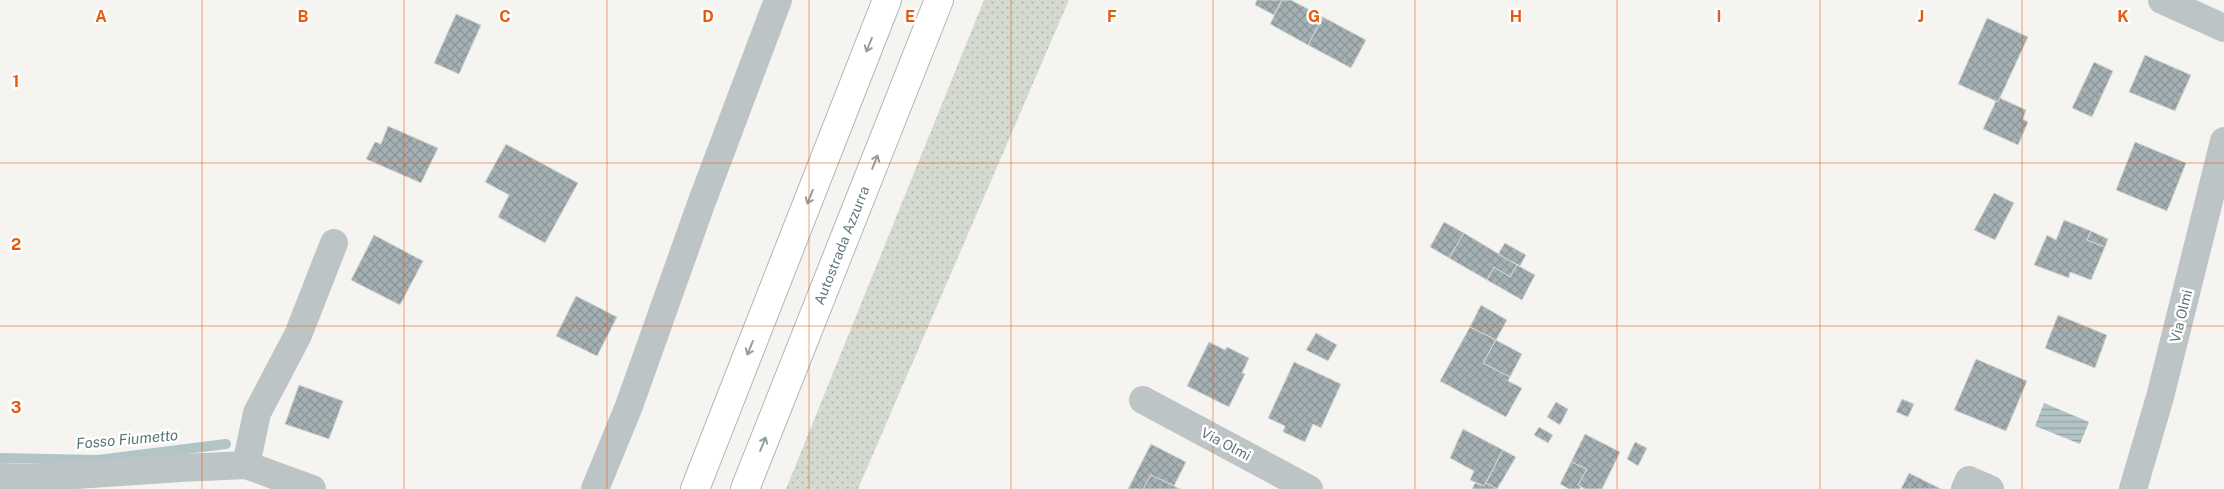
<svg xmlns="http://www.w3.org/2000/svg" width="2224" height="489" font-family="'Public Sans',sans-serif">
<defs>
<pattern id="grass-dots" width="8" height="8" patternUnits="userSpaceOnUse" patternTransform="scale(1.25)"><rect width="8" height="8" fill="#d5dad0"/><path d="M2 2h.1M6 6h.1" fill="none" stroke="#b0b5ae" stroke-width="1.8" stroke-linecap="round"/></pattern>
<pattern id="water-rules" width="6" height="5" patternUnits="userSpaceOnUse" patternTransform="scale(1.25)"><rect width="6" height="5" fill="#b2c4c5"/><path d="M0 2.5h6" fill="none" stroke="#94a4a5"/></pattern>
<pattern id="building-cross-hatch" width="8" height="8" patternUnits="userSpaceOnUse" patternTransform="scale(1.25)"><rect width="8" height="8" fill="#a4b0b3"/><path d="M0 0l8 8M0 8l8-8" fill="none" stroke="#899497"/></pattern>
</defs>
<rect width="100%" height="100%" fill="#f5f4f1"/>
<!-- grass -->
<polygon fill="url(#grass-dots)" points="984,0 1069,0 858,489 786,489"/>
<!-- water -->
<polygon fill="url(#water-rules)" points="2044,403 2089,422 2080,444 2035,426"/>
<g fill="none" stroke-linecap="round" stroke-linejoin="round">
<!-- stream -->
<polyline stroke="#b2c4c5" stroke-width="10" points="0,458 98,460 226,444"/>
</g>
<!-- building -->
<g fill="url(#building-cross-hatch)" stroke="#d6d5d3">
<polygon points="1257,0 1282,0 1274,15 1255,5"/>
<polygon points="1282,0 1291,0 1323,17 1308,45 1270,24"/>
<polygon points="456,14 481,25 459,74 434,63"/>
<polygon points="1323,17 1366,40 1351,68 1308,45"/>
<polygon points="1987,18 2028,37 1998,102 1958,84"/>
<polygon points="2145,55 2191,75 2175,111 2129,92"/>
<polygon points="2094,62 2113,71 2092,117 2072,108"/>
<polygon points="2000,98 2026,110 2023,119 2028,122 2018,145 1983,129 1996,101 1998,102"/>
<polygon points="388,126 438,148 421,183 366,159 375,142 381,144"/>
<polygon points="2135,142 2186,163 2167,211 2116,190"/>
<polygon points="506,144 578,183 545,243 498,217 509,195 485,182"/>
<polygon points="1994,193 2014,203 1995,240 1974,230"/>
<polygon points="2064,220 2091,231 2087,240 2105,247 2091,280 2070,272 2069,278 2034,265 2047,235 2056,240"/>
<polygon points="1444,222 1464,233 1449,258 1430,247"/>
<polygon points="2091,231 2108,239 2105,247 2087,240"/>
<polygon points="1464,233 1517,265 1510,277 1494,267 1487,280 1449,258"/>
<polygon points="374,235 423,261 400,305 351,280"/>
<polygon points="1505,243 1526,255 1520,266 1498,254"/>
<polygon points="1517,265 1535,275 1522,300 1487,280 1494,267 1510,277"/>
<polygon points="576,296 617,317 597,356 556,336"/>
<polygon points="1481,305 1507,320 1496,340 1470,327"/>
<polygon points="2058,315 2107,335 2095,368 2045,348"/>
<polygon points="1470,327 1496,340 1483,363 1510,377 1508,381 1522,388 1506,417 1440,381"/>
<polygon points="1316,333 1337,345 1328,361 1306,350"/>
<polygon points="1496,340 1522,354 1510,377 1483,363"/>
<polygon points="1209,342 1225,350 1227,347 1249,358 1242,373 1245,374 1229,407 1187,386"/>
<polygon points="1976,359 2027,381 2006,431 1954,410"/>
<polygon points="1294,362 1341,384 1321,428 1313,424 1305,442 1283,432 1285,426 1268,418"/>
<polygon points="299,385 343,401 329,439 285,424"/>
<polygon points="1902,399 1914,404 1908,417 1896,412"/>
<polygon points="1556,402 1568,409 1560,425 1547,417"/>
<polygon points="1539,427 1553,435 1548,443 1534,435"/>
<polygon points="1463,429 1503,450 1484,486 1470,480 1474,471 1450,458"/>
<polygon points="1585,434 1620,452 1602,489 1585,489 1578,485 1587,469 1571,462"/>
<polygon points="1635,442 1647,448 1638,466 1627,459"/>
<polygon points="1151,444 1186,462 1174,486 1151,475 1143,489 1128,489"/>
<polygon points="1503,450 1516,457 1497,489 1486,483"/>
<polygon points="1571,462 1587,469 1578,485 1581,487 1580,489 1569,489 1560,484"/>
<polygon points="1909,473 1941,489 1901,489"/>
<polygon points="1151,475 1174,486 1180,489 1143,489"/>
<polygon points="1475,483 1484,486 1486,483 1497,489 1472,489"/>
</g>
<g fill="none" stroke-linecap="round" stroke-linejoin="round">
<defs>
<g id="motorway">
<polyline points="695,489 887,0"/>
<path id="s1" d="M745,489L939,0"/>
</g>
</defs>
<!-- motorway casing -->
<use href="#motorway" stroke="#b1b6b8" stroke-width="30"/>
<!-- minor -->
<g stroke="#bdc4c6" stroke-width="28">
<polyline points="2162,0 2224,28"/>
<polyline points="1143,400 1309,489"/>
<polyline points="246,465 257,413 298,335 334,243"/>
<polyline points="0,477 31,478 181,468 246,465 312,489"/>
<polyline points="595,489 629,406 701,204 778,0"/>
<polyline points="1965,489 1969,480 1990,489"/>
<polyline points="2133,489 2160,397 2224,141"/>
</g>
<!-- motorway -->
<use href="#motorway" stroke="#fff" stroke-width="28"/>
</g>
<!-- one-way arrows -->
<defs><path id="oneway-shaft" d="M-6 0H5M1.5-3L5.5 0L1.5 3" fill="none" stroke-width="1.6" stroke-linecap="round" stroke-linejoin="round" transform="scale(1.25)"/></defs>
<g stroke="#8f9fa4">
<use href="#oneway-shaft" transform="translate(869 45) rotate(112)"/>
<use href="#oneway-shaft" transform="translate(875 162) rotate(-68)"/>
<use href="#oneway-shaft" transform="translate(810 197) rotate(112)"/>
<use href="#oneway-shaft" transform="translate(750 348) rotate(112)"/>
<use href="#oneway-shaft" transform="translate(763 444) rotate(-68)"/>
</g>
<!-- grid -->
<path fill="none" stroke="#e8590c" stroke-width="1" stroke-opacity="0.55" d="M202,0V489M404,0V489M607,0V489M809,0V489M1011,0V489M1213,0V489M1415,0V489M1617,0V489M1820,0V489M2022,0V489M0,163H2224M0,326H2224"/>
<g text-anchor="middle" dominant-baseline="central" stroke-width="5" stroke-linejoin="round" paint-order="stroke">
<!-- street labels -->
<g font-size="14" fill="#5f767d" stroke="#fff">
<text stroke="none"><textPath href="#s1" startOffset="262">Autostrada Azzurra</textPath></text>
<text transform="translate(2181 316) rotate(-76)">Via Olmi</text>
<text transform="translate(1226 444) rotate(28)">Via Olmi</text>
</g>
<!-- water labels -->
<g font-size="15" font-style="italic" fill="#597779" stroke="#fff">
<text transform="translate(127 439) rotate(-5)">Fosso Fiumetto</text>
</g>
</g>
<g font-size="16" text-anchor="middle" font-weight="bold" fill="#e8590c" stroke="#fff" stroke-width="5" stroke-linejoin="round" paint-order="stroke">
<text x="101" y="22">A</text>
<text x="303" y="22">B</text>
<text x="505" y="22">C</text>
<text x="708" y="22">D</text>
<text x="910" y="22">E</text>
<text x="1112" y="22">F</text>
<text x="1314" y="22">G</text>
<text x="1516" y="22">H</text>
<text x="1719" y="22">I</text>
<text x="1921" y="22">J</text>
<text x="2123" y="22">K</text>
<text x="16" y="87">1</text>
<text x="16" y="250">2</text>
<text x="16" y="413">3</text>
</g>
</svg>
